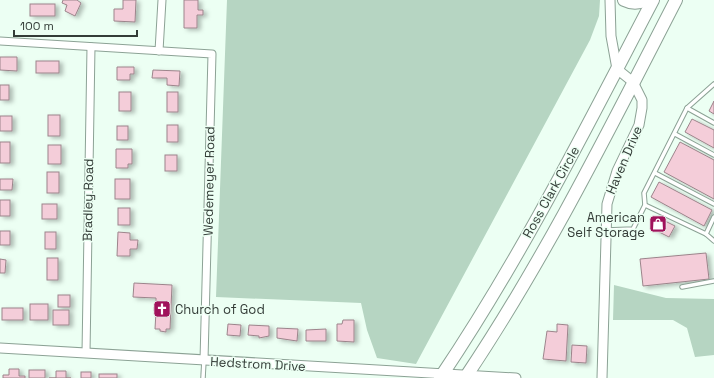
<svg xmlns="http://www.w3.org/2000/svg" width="714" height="378" font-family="'Space Grotesk',sans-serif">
<defs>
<filter id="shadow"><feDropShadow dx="3.5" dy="2" stdDeviation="2" flood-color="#0004"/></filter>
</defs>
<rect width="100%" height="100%" fill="#ecfff3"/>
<!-- green -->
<g fill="#b6d5c2">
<polygon points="227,0 600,0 599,16 590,40 416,364 377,358 367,330 361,303 216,297"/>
<polygon points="614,285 666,298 714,299 714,355 695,357 687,328 673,320 613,320"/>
</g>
<!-- building -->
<g fill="#f4cdd9" stroke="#9c848b" filter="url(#shadow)">
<polygon points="63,0 77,0 81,3 75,16 65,11 67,5 62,3"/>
<polygon points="123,0 136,0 135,22 114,21 114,9 123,9"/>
<polygon points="184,0 198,0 198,10 203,10 203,15 197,15 197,28 184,28"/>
<rect x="30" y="4" width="25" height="12"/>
<polygon points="0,57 17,57 17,71 0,70"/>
<rect x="36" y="61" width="23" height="12"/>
<polygon points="117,67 134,67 134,74 130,74 130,80 117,80"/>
<polygon points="153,70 180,71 179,86 167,85 167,78 152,78"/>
<rect x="0" y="85" width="9" height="15"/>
<rect x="119" y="92" width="12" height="19"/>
<rect x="167" y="92" width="11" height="20"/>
<polygon points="714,101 714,114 709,111"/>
<rect x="48" y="115" width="12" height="21"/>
<rect x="0" y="116" width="12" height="15"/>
<polygon points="692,119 714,130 714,148 685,132"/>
<rect x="167" y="125" width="11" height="17"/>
<rect x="117" y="126" width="11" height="14"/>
<rect x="0" y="142" width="10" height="21"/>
<polygon points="680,142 714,160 714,199 664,172"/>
<rect x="48" y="145" width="13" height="19"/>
<polygon points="116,149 132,149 132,164 128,164 128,168 116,168"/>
<rect x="165" y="155" width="12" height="16"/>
<rect x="47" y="172" width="12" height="21"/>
<polygon points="0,179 13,179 12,190 0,190"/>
<rect x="115" y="179" width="15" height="20"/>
<polygon points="659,182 712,210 704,226 651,197"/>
<rect x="0" y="200" width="10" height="16"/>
<rect x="42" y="204" width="15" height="15"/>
<rect x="118" y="208" width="12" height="17"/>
<polygon points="657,217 675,226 669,237 651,228"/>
<rect x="0" y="231" width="10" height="14"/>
<rect x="45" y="232" width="11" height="17"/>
<polygon points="118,232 130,233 130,240 138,240 137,249 130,249 130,256 117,256"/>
<polygon points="706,253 709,279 643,286 640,259"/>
<rect x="47" y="258" width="11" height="22"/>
<polygon points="0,259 6,260 5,273 0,273"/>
<polygon points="134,283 172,285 170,329 166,329 166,332 160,331 160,329 155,329 156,311 154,311 154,307 156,307 156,298 133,297"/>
<rect x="58" y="295" width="12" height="12"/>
<rect x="30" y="304" width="18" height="16"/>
<rect x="2" y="308" width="21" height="12"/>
<rect x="53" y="310" width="16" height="15"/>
<polygon points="343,320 354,320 354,342 337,341 337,324 342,324"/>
<polygon points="228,324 241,325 240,336 227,335"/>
<polygon points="557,324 568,325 566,361 543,359 547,331 557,332"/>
<polygon points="249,325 269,326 269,336 259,338 259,336 248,335"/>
<polygon points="277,328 298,329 297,341 277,338"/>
<polygon points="326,329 326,341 306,341 306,330"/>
<polygon points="572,345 587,346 586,363 571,362"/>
<polygon points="9,369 19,369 19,376 25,376 25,378 3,378 3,375 9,375"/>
<rect x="29" y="370" width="16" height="8"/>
<polygon points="56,371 66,371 66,378 71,378 49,378 56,378"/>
<rect x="81" y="372" width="10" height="6"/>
<rect x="99" y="374" width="18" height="4"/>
</g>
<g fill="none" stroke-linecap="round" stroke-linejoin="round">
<defs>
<g id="service">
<polyline points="687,108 714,123"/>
<polyline points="675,134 714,155"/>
<polyline points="655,173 714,204"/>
<polyline points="645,205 706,234"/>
<polyline points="714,217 706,234 714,241"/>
<polyline points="607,230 633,229 645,205 644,193 687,108 714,84"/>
<polyline points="682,287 714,281"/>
<polyline points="203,378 204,360"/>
</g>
<g id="minor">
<polyline points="0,41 212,54 204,360"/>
<polyline points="159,51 162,0"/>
<polyline points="86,353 91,47"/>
</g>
<g id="tertiary">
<polyline points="0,348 516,378"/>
<polyline points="602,378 607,204 617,171 639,125 642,108 642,100 633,82 617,69 611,36 610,0"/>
</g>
<g id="trunk">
<path d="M624,0C632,4 638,4 646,0"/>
<path d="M440,378C521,258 586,128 653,0"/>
<path d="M465,378C545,259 610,128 676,0"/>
</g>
</defs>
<!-- service casing -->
<use href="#service" stroke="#8ca295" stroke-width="5.5"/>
<!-- minor casing -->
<use href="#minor" stroke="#8ca295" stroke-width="9"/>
<!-- tertiary casing -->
<use href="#tertiary" stroke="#8ca295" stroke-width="11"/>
<!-- trunk casing -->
<use href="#trunk" stroke="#8ca295" stroke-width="14"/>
<!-- service -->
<use href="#service" stroke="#fff" stroke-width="3.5"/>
<!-- minor -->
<use href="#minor" stroke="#fff" stroke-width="7"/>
<!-- tertiary -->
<use href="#tertiary" stroke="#fff" stroke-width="9"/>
<!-- trunk -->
<use href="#trunk" stroke="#fff" stroke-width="12"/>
</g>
<!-- icons -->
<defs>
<symbol id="shop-square" viewBox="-11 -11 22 22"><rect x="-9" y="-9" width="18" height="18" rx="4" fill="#a0125b" stroke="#ecfff3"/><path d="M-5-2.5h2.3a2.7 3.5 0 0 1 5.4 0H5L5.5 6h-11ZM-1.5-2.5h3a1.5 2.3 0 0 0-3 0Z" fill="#fff"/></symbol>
<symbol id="church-square" viewBox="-11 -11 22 22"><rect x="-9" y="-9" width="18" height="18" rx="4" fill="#a0125b" stroke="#ecfff3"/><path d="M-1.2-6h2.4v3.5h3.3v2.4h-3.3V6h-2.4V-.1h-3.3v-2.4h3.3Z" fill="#fff"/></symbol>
</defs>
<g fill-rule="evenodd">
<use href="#shop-square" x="648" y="214" width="20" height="20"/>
<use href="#church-square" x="152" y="299" width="20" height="20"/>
</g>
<g text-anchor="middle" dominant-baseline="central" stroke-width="3" stroke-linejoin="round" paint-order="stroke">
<!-- street labels -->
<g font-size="13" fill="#333c37" stroke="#ecfff3">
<text transform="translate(624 160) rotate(-67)">Haven Drive</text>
<text transform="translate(209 181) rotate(-89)">Wedemeyer Road</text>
<text transform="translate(551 192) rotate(-61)">Ross Clark Circle</text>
<text transform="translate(88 200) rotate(-89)">Bradley Road</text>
<text transform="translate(258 364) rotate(3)">Hedstrom Drive</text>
</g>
<!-- poi labels -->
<g font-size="13" fill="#333c37" stroke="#ecfff3" text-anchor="end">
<text x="645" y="217">American<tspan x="645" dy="15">Self Storage</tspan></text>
<text x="175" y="309" text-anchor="start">Church of God</text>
</g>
</g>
<!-- scale -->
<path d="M14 30v6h123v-6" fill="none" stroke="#333c37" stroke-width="2"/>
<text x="20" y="30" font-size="12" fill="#333c37" stroke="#ecfff3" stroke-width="3" paint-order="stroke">100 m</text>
</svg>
